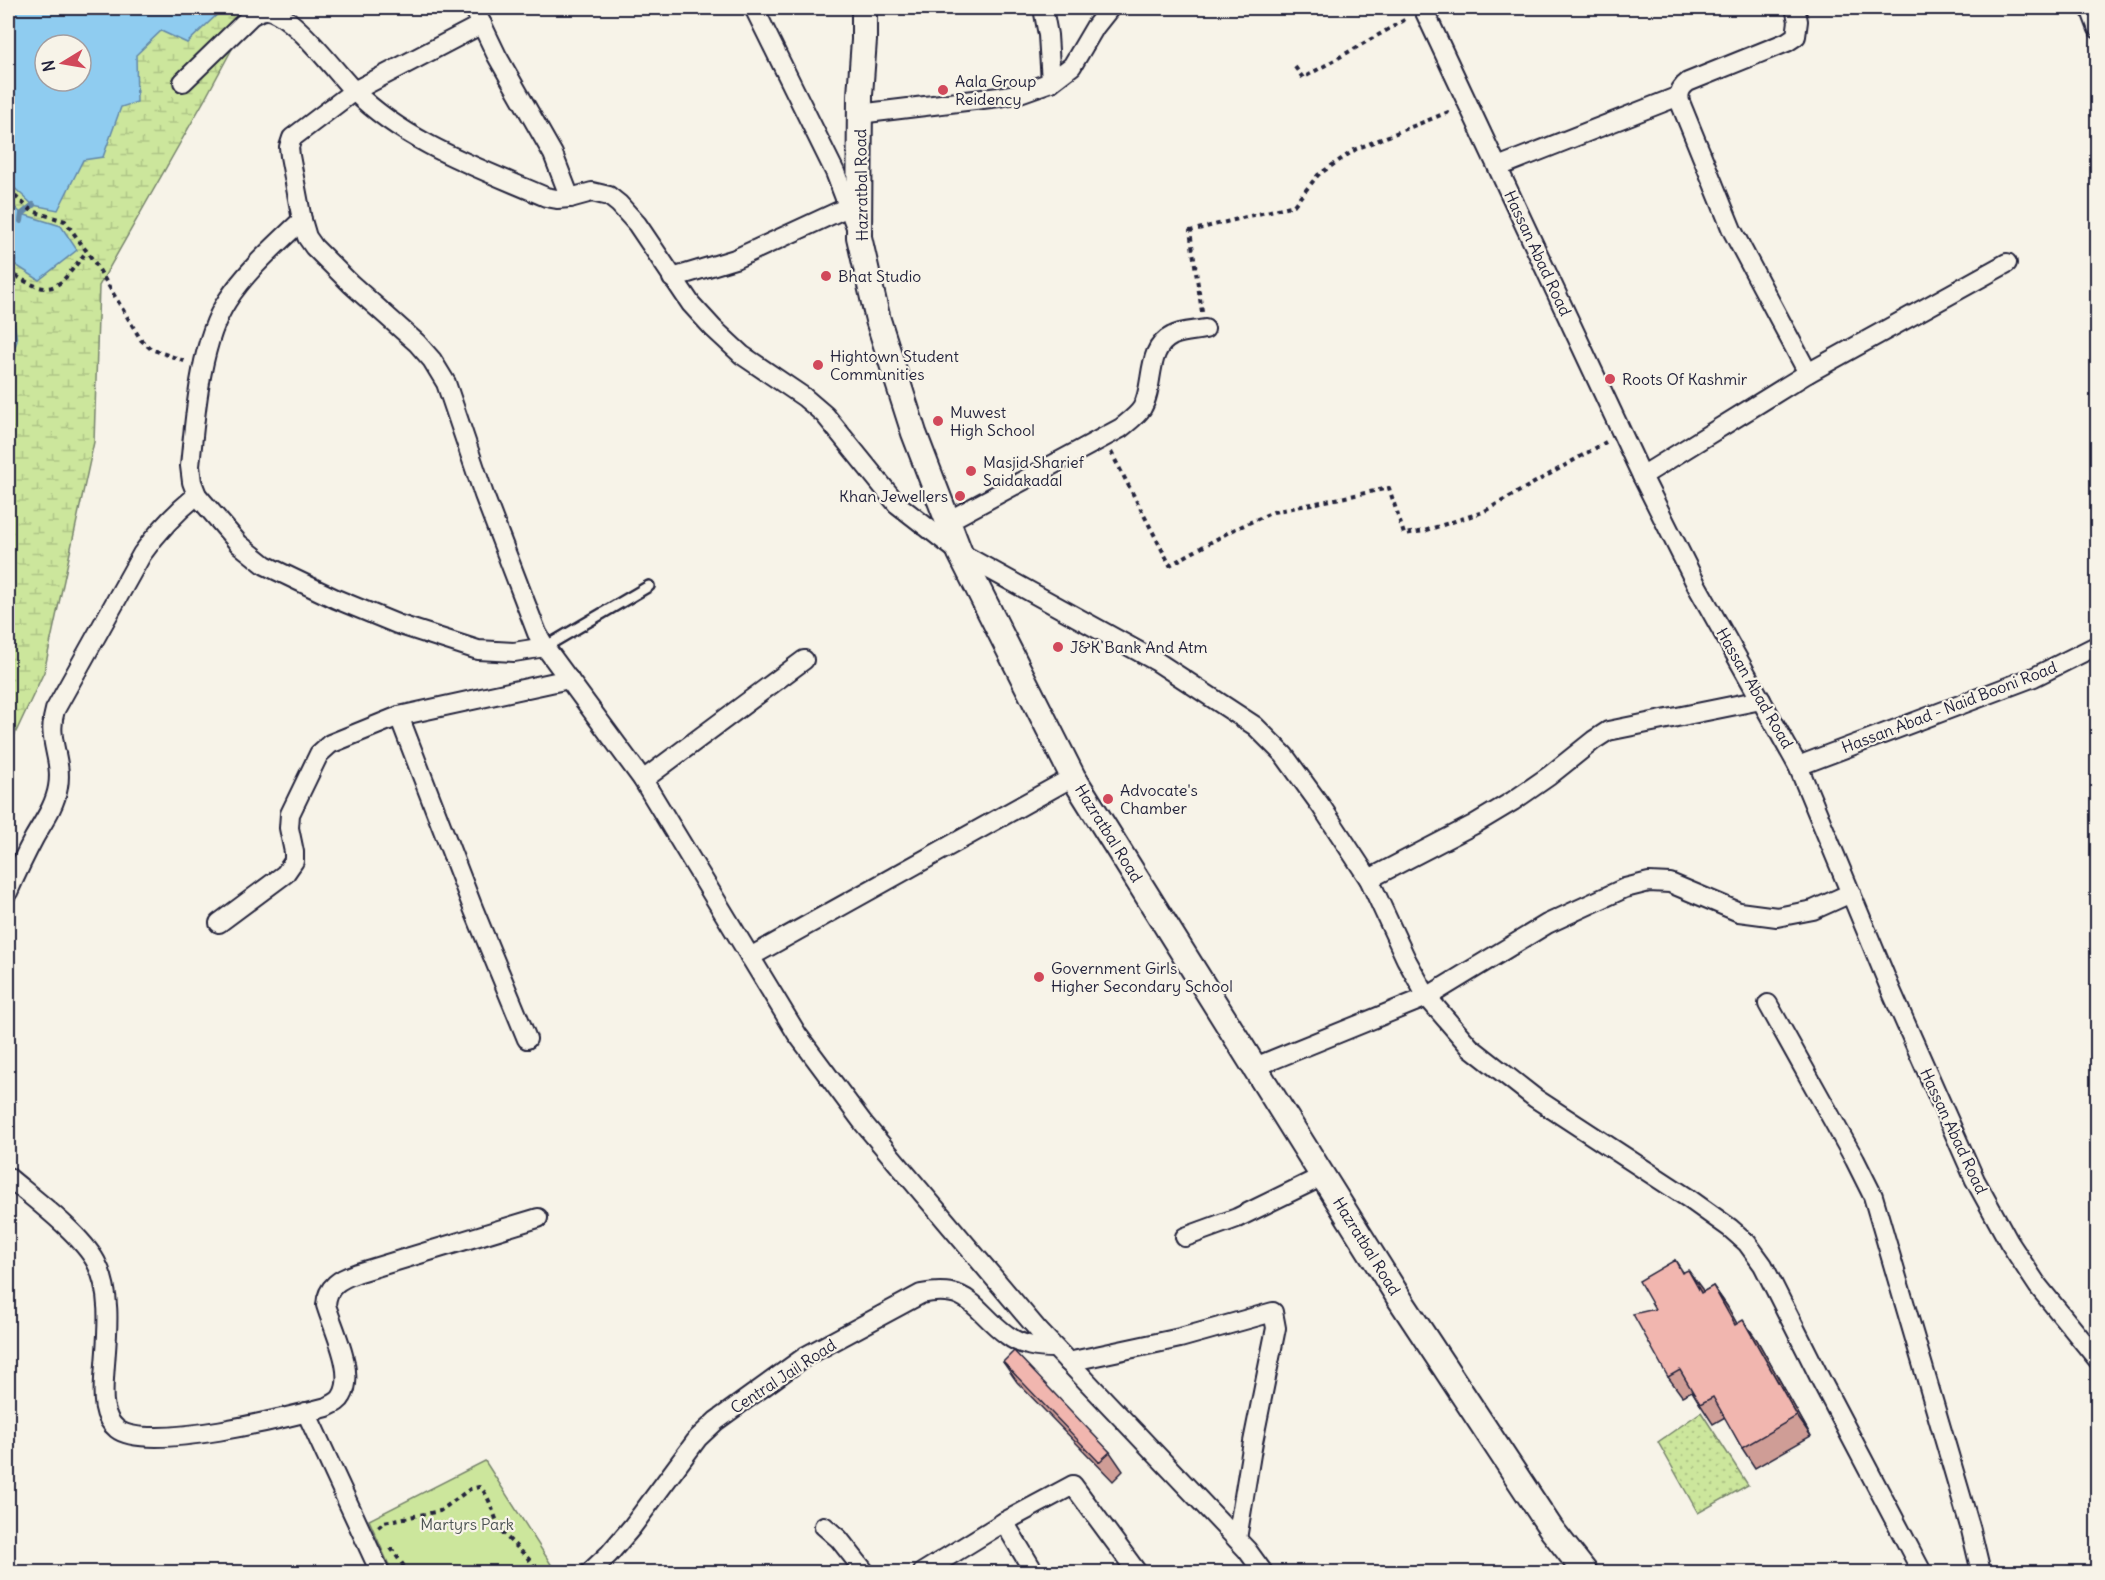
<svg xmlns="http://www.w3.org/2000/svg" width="2105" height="1580" font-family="Delius,sans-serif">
<defs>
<pattern id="grass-dots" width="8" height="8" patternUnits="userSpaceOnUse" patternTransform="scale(1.5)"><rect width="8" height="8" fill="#cce69c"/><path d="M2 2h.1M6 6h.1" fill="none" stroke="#afc587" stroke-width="1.8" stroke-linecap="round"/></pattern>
<pattern id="wetland-marsh" width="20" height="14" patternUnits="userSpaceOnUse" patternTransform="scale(1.5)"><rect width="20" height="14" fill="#cce69c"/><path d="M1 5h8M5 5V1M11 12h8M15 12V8" fill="none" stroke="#afc587"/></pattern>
</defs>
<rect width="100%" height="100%" fill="#f7f3e8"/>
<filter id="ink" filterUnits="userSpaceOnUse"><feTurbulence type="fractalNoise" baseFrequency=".0167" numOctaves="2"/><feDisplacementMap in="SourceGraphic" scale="12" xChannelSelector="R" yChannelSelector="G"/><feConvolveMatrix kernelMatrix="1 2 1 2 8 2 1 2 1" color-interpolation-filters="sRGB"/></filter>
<g filter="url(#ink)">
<!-- grass -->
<polygon fill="url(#grass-dots)" stroke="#77846c" stroke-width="1.5" points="1701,1412 1748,1485 1698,1513 1658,1442"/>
<!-- wetland -->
<path fill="url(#wetland-marsh)" stroke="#77846c" stroke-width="1.5" fill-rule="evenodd" d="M8,8H254L205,99L99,286L94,442L44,672L8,749ZM45,45H81V81H45Z"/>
<!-- park -->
<polygon fill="#cce69c" stroke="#77846c" stroke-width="1.5" points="485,1461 556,1572 392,1572 369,1520"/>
<!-- water -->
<g fill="#8fccf0" stroke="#6388a8" stroke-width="1.5" fill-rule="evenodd">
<path d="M8,8H224L187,43L161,31L136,55L137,102L121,107L103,157L83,160L58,210L33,205L8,182ZM45,45H81V81H45Z"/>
<polygon points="8,201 22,214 61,226 77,250 39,280 8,260"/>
<polygon points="8,283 17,341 8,364"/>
</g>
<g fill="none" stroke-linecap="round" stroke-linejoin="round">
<!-- stream -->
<g stroke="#6388a8" stroke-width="6">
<polyline points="21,221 22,214 33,205"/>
<polyline points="8,283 14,257"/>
</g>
<defs>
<polyline id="lane" points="545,647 649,586"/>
<g id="street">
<polyline points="474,8 497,56 553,154 570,198"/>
<polyline points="754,8 835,172 856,227"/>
<polyline points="1043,8 1048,35 1051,82"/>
<polyline points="1423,8 1642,476 1697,586 1798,766 1890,988 1975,1180 2009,1242 2038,1286 2098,1360"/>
<path d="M1795,8L1798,21L1796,36L1787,42L1688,82C1681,87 1678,93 1680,102L1732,230L1808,373"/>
<polyline points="2090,8 2098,29"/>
<polyline points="482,24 354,91 292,138 289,147 290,156 302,220 307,237 314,247 351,284 417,343 432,360 446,383 484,495 537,633 545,647 643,780 797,1034 864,1124 1039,1331 1247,1550 1263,1572"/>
<path d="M183,82L251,16C258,12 264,8 272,11C298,21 334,70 354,91C406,143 479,168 546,197L557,199L570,198L592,192L609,196L619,204L637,224L691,304L713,328L742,355L804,397L825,415L897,504L960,553L1156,661L1255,726L1284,755L1321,806L1369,879L1406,959L1427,997L1470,1047L1535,1098L1688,1198L1730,1228L1747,1243L1763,1265L1822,1382L1922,1572"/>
<polyline points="859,114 999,97 1017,94 1051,82 1072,66 1095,27 1110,8"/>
<polyline points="1498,167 1679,96"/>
<path d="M302,220C275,246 247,270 227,301C200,342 195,417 190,466L192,482L197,495L239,544L265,565L336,599L397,624L478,650L514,652L545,647"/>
<polyline points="672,278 735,259 848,207"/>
<polyline points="1642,476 1808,373 2007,263"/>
<path d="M948,521L1121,428C1128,422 1137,416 1142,408C1155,386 1145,349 1172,336C1181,331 1195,331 1205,329"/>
<polyline points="399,716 473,908 527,1039"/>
<polyline points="1798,766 2034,677 2098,645"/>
<polyline points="643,780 804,660"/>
<polyline points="1369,879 1473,825 1513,801 1549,776 1594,740 1608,731 1761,700"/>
<path d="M8,892C16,874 25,855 34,838C43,822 55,806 58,787C63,759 46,739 55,710L142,554C158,531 175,513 197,495"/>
<polyline points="219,923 285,874 294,861 294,852 289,828 290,814 319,754 330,744 399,716 569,679"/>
<polyline points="750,957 1073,777"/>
<polyline points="1768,1004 1855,1160 1873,1196 1971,1530 1981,1572"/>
<polyline points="1255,1067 1427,997 1547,924 1625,888 1649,882 1670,883 1739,912 1777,917 1813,910 1851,893"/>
<path d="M8,1177C34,1199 80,1233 96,1262C114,1296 106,1342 104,1379C103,1396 102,1417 117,1429C147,1453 289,1417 327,1407C333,1404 339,1402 342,1396C356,1373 333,1329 326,1305C327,1286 340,1279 357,1273L538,1218"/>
<polyline points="1185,1237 1237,1218 1323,1176"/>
<polyline points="1068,1362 1180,1338 1273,1312 1276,1328 1253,1442 1237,1539"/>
<polyline points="306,1412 380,1572"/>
<polyline points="1004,1522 1034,1572"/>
<polyline points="824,1526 839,1539 865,1572"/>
<path d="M590,1572L609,1554L632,1527L698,1438L716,1421L806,1356L921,1294C971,1284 973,1310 1007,1335C1021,1346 1038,1348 1055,1348"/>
<polyline points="923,1572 1004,1522 1073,1485 1137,1572"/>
</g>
<polyline id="secondary" points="864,8 864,40 860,95 859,237 878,320 914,433 960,553 1073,777 1399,1298 1552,1530 1585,1572"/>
</defs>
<!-- lane casing -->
<use href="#lane" stroke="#22223b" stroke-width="14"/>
<!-- street casing -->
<use href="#street" stroke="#22223b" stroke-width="22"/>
<!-- secondary casing -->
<use href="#secondary" stroke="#22223b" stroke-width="28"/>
<!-- path -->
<g stroke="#22223b" stroke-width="4" stroke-dasharray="4.5 4.5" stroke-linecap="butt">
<polyline points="1295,67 1303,78 1408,18"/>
<polyline points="8,190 32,211 65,221 95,263 141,340 151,349 187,362"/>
<path d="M8,271C54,300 55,291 87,251"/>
<polyline points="1202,312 1190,231 1294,205 1318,175 1356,149 1451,111"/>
<polyline points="1111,452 1170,565 1231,531 1273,512 1389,488 1404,534 1424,531 1483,512 1606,442"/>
<path d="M378,1527L384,1522L440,1511L470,1489L479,1487C490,1493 494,1521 503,1533C511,1543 537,1563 536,1572"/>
<polyline points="391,1548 408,1572"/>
</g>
<!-- lane -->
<use href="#lane" stroke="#f7f3e8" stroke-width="9"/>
<!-- street -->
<use href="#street" stroke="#f7f3e8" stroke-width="18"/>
<!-- secondary -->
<use href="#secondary" stroke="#f7f3e8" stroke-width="24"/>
</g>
<!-- wall -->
<g fill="#cf9d96" stroke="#22223b" stroke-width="1.5">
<polygon points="1675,1260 1683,1272 1703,1292 1713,1286 1727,1306 1737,1324 1757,1340 1811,1436 1755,1468 1742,1448 1725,1417 1713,1424 1700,1404 1692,1391 1682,1396 1668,1377 1655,1309"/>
<polygon points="1003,1362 1110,1452 1123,1471 1113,1481 1017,1382"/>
</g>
<!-- shaded-wall -->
<g fill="#a97f7a" stroke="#22223b" stroke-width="1.5">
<polygon points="1688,1270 1702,1289 1715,1313 1701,1293"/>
<polygon points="1713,1286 1727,1306 1749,1345 1735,1325"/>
<polygon points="1743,1320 1757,1340 1811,1436 1797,1416"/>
</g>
<!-- building -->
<g fill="#f1b6af" stroke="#22223b" stroke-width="1.5">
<polygon points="1675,1260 1682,1273 1688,1270 1701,1293 1713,1286 1735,1325 1743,1320 1797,1416 1742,1448 1713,1397 1700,1404 1680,1370 1668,1377 1633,1314 1655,1309 1639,1281"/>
<polygon points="1014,1351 1110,1452 1099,1462 1003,1362"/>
</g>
</g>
<!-- markers -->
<g fill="#d1495b" stroke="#f7f3e8" stroke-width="2">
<circle cx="943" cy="90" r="6"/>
<circle cx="826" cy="276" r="6"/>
<circle cx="818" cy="365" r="6"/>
<circle cx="1610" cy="379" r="6"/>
<circle cx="938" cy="421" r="6"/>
<circle cx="971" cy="471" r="6"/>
<circle cx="960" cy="496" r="6"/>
<circle cx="1058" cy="647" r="6"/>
<circle cx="1108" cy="799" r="6"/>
<circle cx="1039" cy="977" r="6"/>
</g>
<g text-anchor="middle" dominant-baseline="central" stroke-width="4.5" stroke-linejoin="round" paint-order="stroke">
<!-- poi labels -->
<g font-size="16" fill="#22223b" stroke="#f7f3e8" text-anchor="start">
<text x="955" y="81">Aala Group<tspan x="955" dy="18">Reidency</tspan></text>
<text x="838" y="276">Bhat Studio</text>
<text x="830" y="356">Hightown Student<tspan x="830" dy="18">Communities</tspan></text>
<text x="1622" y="379">Roots Of Kashmir</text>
<text x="950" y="412">Muwest<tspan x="950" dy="18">High School</tspan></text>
<text x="983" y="462">Masjid Sharief<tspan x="983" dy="18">Saidakadal</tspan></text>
<text x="948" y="496" text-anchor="end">Khan Jewellers</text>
<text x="1070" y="647">J&amp;K Bank And Atm</text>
<text x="1120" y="790">Advocate's<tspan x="1120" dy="18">Chamber</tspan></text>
<text x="1051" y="968">Government Girls<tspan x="1051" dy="18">Higher Secondary School</tspan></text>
</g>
<!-- street labels -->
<g font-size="16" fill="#22223b" stroke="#f7f3e8">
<text transform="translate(861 185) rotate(-91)">Hazratbal Road</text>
<text transform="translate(1538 253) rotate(65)">Hassan Abad Road</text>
<text transform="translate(1755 688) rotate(60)">Hassan Abad Road</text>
<text transform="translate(1949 707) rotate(-21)">Hassan Abad - Naid Booni Road</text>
<text transform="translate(1109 833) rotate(58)">Hazratbal Road</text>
<text transform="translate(1954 1131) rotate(65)">Hassan Abad Road</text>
<text transform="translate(1367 1246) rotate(58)">Hazratbal Road</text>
<text transform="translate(783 1376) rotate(-33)">Central Jail Road</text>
</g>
<!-- park labels -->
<g font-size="16" fill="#4c5353" stroke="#f7f3e8">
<text x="467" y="1524">Martyrs Park</text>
</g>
</g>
<!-- margin -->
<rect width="2105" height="1580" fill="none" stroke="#f7f3e8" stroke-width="30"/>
<rect x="15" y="15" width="2075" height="1550" fill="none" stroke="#22223b" stroke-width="2" filter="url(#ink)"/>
<!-- north arrow -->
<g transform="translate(63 63) rotate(259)"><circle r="28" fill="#f7f3e8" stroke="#a29fa3" stroke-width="1.5"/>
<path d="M0-4.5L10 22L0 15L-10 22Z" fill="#d1495b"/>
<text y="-9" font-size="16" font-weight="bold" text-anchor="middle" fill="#22223b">N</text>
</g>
</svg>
